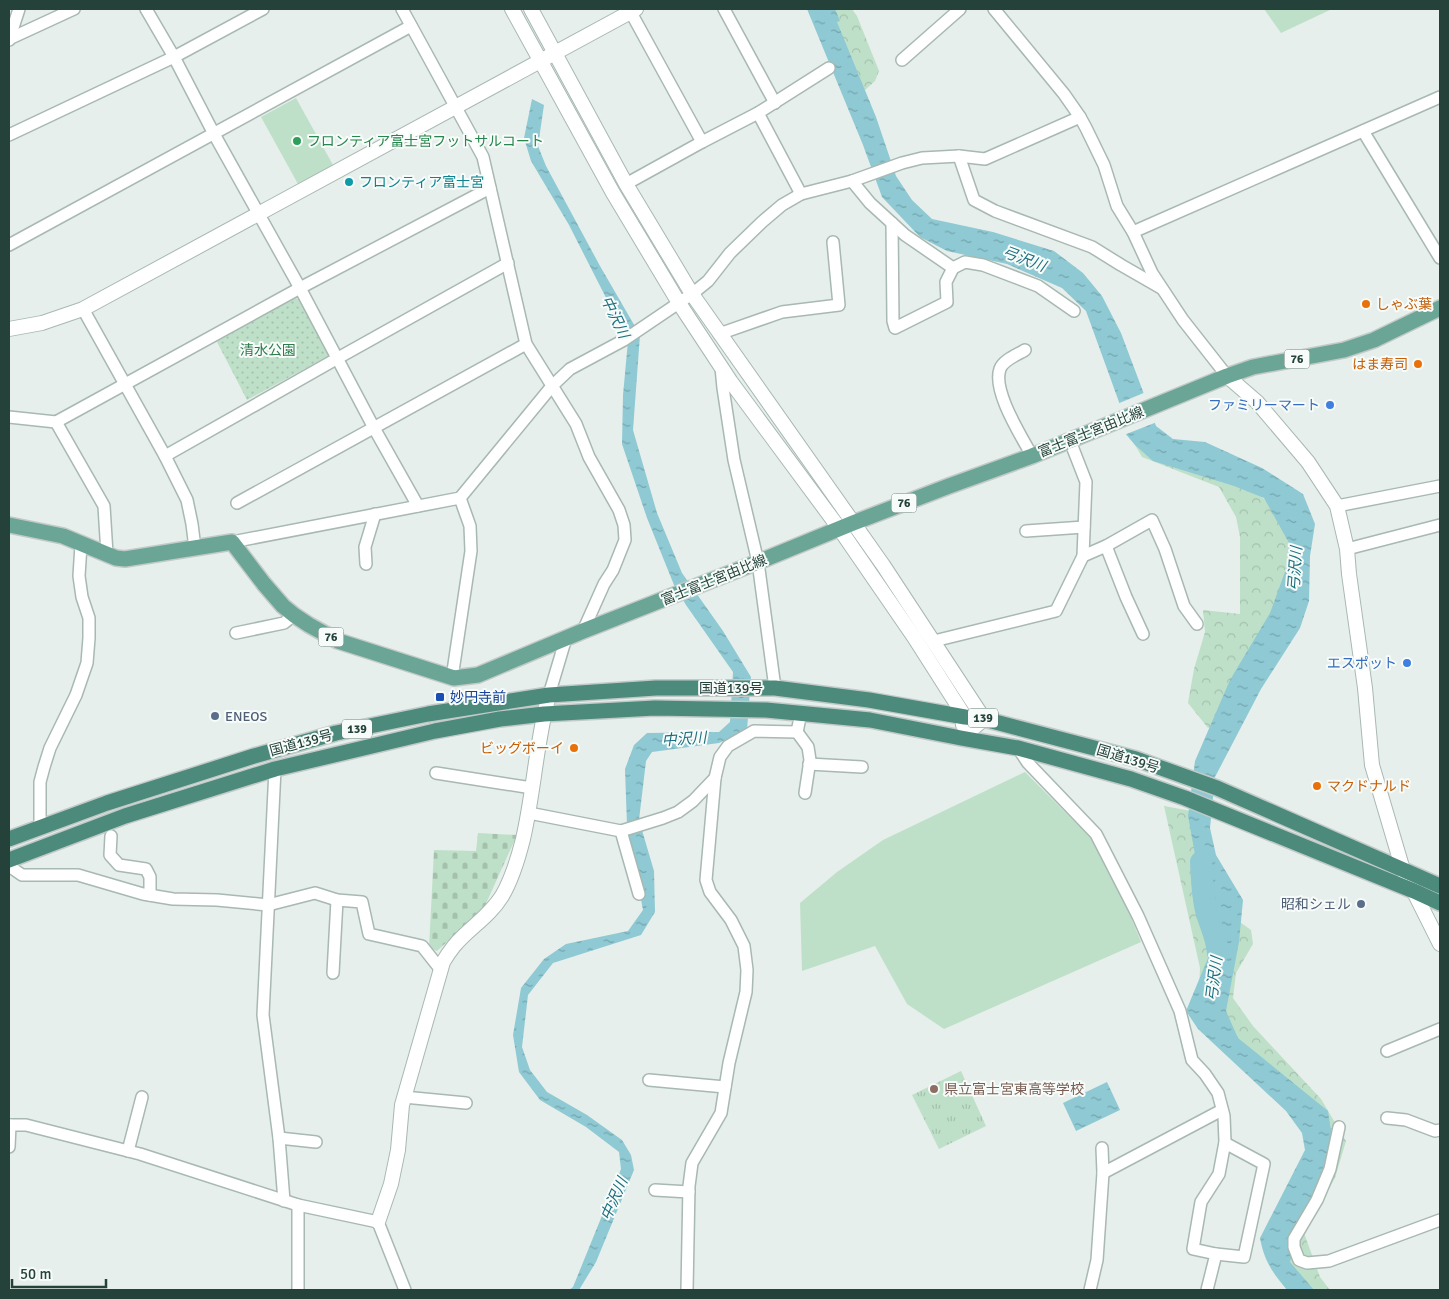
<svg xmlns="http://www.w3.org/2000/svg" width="1449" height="1299" font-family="Signika,'Noto Sans JP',sans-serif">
<defs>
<pattern id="grass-tufts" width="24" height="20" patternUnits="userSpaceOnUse" patternTransform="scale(1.25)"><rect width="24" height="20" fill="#bfe0c8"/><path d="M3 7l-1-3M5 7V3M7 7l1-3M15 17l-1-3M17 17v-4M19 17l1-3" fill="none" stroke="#a4c1ad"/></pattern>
<pattern id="forest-crowns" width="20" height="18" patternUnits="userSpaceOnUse" patternTransform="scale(1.25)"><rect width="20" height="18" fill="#bfe0c8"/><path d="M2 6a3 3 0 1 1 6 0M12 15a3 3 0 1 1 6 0" fill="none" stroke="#a4c1ad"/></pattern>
<pattern id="cemetery-stones" width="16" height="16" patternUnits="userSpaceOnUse" patternTransform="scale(1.25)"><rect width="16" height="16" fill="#bfe0c8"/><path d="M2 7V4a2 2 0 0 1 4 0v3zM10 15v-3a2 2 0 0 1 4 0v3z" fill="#a4c1ad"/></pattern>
<pattern id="park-dots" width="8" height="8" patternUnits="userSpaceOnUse" patternTransform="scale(1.25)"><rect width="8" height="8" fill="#bfe0c8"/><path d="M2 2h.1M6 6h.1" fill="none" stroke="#a4c1ad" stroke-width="1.8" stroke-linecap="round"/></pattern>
<pattern id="water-ripples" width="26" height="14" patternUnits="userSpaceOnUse" patternTransform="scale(1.25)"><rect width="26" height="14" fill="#8ec9d4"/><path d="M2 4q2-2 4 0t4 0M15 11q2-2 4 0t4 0" fill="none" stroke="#74a5ad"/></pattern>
</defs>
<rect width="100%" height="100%" fill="#e6efeb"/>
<!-- grass -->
<polygon fill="url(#grass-tufts)" points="961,1071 986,1126 939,1149 912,1095"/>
<!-- forest -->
<g fill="url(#forest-crowns)">
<polygon points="824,9 852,9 857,16 879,71 875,81 863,92"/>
<polygon points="1132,440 1248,487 1275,507 1291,549 1279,596 1228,720 1208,728 1188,703 1194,669 1205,632 1203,610 1240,614 1240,537 1236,517 1219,487 1142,457"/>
<polygon points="1164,806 1202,813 1230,915 1251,930 1253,944 1236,973 1233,998 1253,1026 1321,1099 1346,1141 1335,1178 1304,1233 1320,1277 1330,1290 1300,1290 1277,1264 1313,1153 1298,1112 1198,1014 1200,968"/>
</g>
<!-- cemetery -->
<polygon fill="url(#cemetery-stones)" points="478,833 517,835 484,908 437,951 429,948 434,850 476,851"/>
<!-- park -->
<polygon fill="url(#park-dots)" points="293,298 299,299 330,355 247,400 216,340"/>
<!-- pitch -->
<g fill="#bfe0c8">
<polygon points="1264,9 1332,9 1281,33"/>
<polygon points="296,98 333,165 298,184 261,117"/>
<polygon points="1025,772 1104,851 1141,942 944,1029 907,1004 875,946 802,971 800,903 837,872 883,840"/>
</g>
<!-- water -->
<g fill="url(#water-ripples)">
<path d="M807,9H835L840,21L837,22L876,117L896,176L912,200L932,219L993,232L1054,251L1083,273L1102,296L1121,333L1156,426L1173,439L1205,442L1262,468L1303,494L1315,524L1310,556L1309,601L1300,628L1261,689L1215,777L1210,828L1216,855L1243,900L1239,942L1226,1011L1238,1038L1328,1111L1334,1150L1306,1208L1290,1262L1314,1290H1287C1273,1273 1264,1261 1260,1238L1305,1150L1302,1133L1286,1111L1198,1029L1186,1011L1208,958L1211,925L1202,893L1188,816L1195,761L1230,680L1270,613L1286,569L1289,543L1264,498L1234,486L1153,461L1135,445L1124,432L1119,402L1086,311L1062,288L1007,264L947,251L920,237L882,197L863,145Z"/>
<polygon points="532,99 544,105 538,146 546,166 600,266 640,335 633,430 657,513 682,573 723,631 751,677 747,730 719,743 652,752 646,761 639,820 654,871 655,912 641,935 553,963 528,995 522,1047 530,1070 547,1092 587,1115 622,1140 631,1155 634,1170 596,1262 579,1290 569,1290 573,1287 621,1169 619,1152 586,1127 540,1100 519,1072 513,1035 521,988 544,959 566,944 628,931 643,910 627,825 625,769 634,745 647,733 719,732 730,722 733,672 686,605 674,585 647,518 622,444 623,395 628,341 569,225 531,161 524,138"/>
<polygon points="1107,1082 1120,1110 1076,1131 1063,1103"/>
</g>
<!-- pier -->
<polygon fill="#e6efeb" points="1146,392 1157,422 1124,435 1122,432 1117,404"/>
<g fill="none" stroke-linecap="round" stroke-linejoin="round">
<!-- river -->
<path stroke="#8ec9d4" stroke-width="22" d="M1201,862C1202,879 1202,894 1206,910C1210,925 1217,938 1218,953"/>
<defs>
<g id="minor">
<polyline points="146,9 174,57 214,134 300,288 374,428 418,506"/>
<polyline points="402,9 483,157 526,344 576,424 589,457 619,510 624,525 625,540 613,570 604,584 583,631"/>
<polyline points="629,9 702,142"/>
<polyline points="724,9 775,103"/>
<polyline points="994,9 1064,94 1080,117 1086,128 1104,165 1117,206 1133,232 1152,273 1183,320 1227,376"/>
<polyline points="9,39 74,9"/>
<polyline points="9,40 19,9"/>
<polyline points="902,60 960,9"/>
<polyline points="758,113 801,194"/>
<polyline points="1363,131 1440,258"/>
<polyline points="9,135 174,57 263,9"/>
<polyline points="959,156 974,200 995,211 1092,247 1121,265 1161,288"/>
<polyline points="852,181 870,203 905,235 953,268 965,262 983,265 1038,286 1074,311"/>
<polyline points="626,184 702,142 758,113 829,68"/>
<polyline points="892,223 893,321 895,328 947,302 946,282 953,268"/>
<polyline points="1133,232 1440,97"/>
<polyline points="9,245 411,26"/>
<polyline points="83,309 165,456 187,500 192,524 195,548"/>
<polyline points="719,334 782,312 839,305 833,242"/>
<path d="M1025,350C1017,355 1003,360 1000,369C992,391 1022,437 1032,456"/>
<polyline points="721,367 723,388 734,460 758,562 775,688"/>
<polyline points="9,417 56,422 300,288 490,188"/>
<polyline points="56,422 104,506 107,554"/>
<polyline points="165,456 338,358 508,263"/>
<polyline points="237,503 526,344"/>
<polyline points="1337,506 1440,486"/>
<polyline points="1026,531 1084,527"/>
<polyline points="232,542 460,498 552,386 570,369 624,340 692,294 708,281 730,253 762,222 782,205 801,194 852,181 902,163 922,158 959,156 985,159 1080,117"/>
<polyline points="1106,546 1126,597 1143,634"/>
<polyline points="1347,549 1440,525"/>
<polyline points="1083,556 1106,546 1152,520 1165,549 1184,606 1197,624"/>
<polyline points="366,564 365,547 375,514"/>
<polyline points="236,633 284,623 294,615"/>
<polyline points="934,641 1056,611 1083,556 1086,482 1070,441"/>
<polyline points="454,678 453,671 471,551 470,526 460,498"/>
<polyline points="549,695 566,638"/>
<polyline points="797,732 808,747 810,760 805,793"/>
<polyline points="1018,748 1028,763 1096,834 1138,916 1180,1011 1192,1060 1205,1074 1218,1093 1224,1116 1225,1142 1219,1174 1201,1202 1193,1249 1216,1254 1207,1290"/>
<polyline points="809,764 862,767"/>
<polyline points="275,769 263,1015 279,1138 284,1201"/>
<polyline points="436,773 532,788"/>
<polyline points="529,813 621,831 663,818 678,812 693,801 715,778 720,757 728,746 754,731 797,732 801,713"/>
<polyline points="40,828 40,782 44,767 50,748 76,695 87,663 89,638 89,618 82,597 79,576 81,545"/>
<polyline points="621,831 639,894"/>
<polyline points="111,836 110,855 119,865 146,869 150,877 150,895"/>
<polyline points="9,866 22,875 78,875 143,894 173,899 217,900 268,905 315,893 337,900 362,902 369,934 422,946 441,970"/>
<polyline points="333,973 337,900"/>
<polyline points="1387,1051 1440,1029"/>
<polyline points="649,1080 725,1087"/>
<polyline points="404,1097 466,1103"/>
<polyline points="1387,1118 1406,1120 1435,1131 1440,1130"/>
<polyline points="9,1125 26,1125 140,1154 298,1205 378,1222 405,1290"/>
<polyline points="1339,1127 1330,1169 1317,1200 1294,1239 1294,1247 1299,1260 1307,1263 1329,1261 1440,1220"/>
<polyline points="279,1138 316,1142"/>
<polyline points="9,1147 10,1125"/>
<polyline points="128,1151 142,1097"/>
<polyline points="1103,1173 1222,1110"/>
<polyline points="655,1190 689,1192"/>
<polyline points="298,1205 298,1290"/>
<polyline points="1216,1254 1244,1257 1264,1164 1225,1143"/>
<polyline points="687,1290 689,1186 692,1163 721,1113 729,1063 746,992 747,970 744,946 731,920 710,892 706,880 715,778"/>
<polyline points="1090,1290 1097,1260 1103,1173 1102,1148"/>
</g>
<g id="tertiary">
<polyline points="512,9 613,193 679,303 731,382 839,528 914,637 965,717 963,725"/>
<polyline points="531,9 626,184 692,294 883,565 984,719 961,738"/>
<polyline points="9,329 42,323 83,309 636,9"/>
<polyline points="1227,376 1257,402 1308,462 1337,506 1347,549 1349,574 1365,688 1372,765 1403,870 1440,944"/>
<path d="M378,1222L391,1184L398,1150L402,1105L443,962C446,957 450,951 454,946C469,928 489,917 502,896C512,879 518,859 523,839C534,792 536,742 549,695"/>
</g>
<polyline id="primary" points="9,525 63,536 116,558 125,559 232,542 264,584 283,606 294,615 309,625 338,641 454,678 478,675 583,631 758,562 853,523 949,486 1032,456 1227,376 1253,367 1344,350 1374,340 1440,308"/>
<g id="trunk">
<polyline points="9,839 107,803 254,756 336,733 428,714 549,695 656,688 775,688 869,700 965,717 984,719 1136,759 1217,788 1440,886"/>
<polyline points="9,860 125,816 275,769 435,731 500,719 544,714 655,708 766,710 870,720 961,738 1018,748 1131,779 1185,798 1414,891 1440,903"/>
</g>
</defs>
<!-- minor casing -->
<use href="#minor" stroke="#a8b8b2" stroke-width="14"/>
<!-- tertiary casing -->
<use href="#tertiary" stroke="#a8b8b2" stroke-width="16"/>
<!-- primary casing -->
<use href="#primary" stroke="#c2cac8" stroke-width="18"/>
<!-- trunk casing -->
<use href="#trunk" stroke="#c2cac8" stroke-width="18"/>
<!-- minor -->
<use href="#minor" stroke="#fff" stroke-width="11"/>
<!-- tertiary -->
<use href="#tertiary" stroke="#fff" stroke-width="14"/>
<!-- primary -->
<use href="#primary" stroke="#6aa596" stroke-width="15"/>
<!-- trunk -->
<use href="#trunk" stroke="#4c8a7c" stroke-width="15"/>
</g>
<!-- markers -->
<circle fill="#2e9e5b" stroke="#f7fbf9" stroke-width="2" cx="297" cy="141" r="5"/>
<circle fill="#0f9aa8" stroke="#f7fbf9" stroke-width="2" cx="349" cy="182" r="5"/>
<g fill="#e8710a" stroke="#f7fbf9" stroke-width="2">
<circle cx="1366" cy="304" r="5"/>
<circle cx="1418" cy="364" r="5"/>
<circle cx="574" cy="748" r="5"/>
<circle cx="1317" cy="786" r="5"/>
</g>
<g fill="#3f7fe0" stroke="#f7fbf9" stroke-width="2">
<circle cx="1330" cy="405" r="5"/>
<circle cx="1407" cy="663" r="5"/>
</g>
<rect fill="#1a4fb4" stroke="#f7fbf9" stroke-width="2" x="435" y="692" width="10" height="10" rx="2.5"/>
<g fill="#5c6f8a" stroke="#f7fbf9" stroke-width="2">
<circle cx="215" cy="716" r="5"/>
<circle cx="1361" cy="904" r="5"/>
</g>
<circle fill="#8d6e63" stroke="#f7fbf9" stroke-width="2" cx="934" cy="1089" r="5"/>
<g text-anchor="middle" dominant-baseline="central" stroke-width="4" stroke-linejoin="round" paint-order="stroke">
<!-- shield labels -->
<g fill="#f7fbf9" stroke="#637a73" stroke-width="1">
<rect x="1284.5" y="349.5" width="25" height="19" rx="4"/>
<rect x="891.5" y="493.5" width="25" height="19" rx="4"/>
<rect x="318.5" y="627.5" width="25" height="19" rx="4"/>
<rect x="968" y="708.5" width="30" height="19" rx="4"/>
<rect x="342" y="719.5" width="30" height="19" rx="4"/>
</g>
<g font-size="12" font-weight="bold" fill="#24423a">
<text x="1297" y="359">76</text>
<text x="904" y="503">76</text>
<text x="331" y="637">76</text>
<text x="983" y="718">139</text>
<text x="357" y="729">139</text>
</g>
<!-- leisure labels -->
<g font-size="14" fill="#27864d" stroke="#f7fbf9" text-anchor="start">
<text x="307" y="141">フロンティア富士宮フットサルコート</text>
</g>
<!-- culture labels -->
<g font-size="14" fill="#0d838f" stroke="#f7fbf9" text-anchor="start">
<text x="359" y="182">フロンティア富士宮</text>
</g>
<!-- food labels -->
<g font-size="14" fill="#c56008" stroke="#f7fbf9" text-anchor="start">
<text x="1376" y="304">しゃぶ葉</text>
<text x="1408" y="364" text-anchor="end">はま寿司</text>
<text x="564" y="748" text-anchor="end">ビッグボーイ</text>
<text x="1327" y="786">マクドナルド</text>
</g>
<!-- park labels -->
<g font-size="14" fill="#2d7a4b" stroke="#f7fbf9">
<text x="268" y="350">清水公園</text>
</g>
<!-- shop labels -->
<g font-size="14" fill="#366cbe" stroke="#f7fbf9" text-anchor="end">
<text x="1320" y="405">ファミリーマート</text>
<text x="1397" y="663">エスポット</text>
</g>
<!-- street labels -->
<g font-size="14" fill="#24423a" stroke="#f7fbf9">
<text transform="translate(1091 432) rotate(-22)">富士富士宮由比線</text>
<text transform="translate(714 580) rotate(-22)">富士富士宮由比線</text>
<text x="731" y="688">国道139号</text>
<text transform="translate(301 743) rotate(-15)">国道139号</text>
<text transform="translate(1128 759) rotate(17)">国道139号</text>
</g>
<!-- transit labels -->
<g font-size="14" fill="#164399" stroke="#f7fbf9" text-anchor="start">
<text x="450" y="697">妙円寺前</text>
</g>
<!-- service labels -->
<g font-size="14" fill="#4e5e75" stroke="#f7fbf9" text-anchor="start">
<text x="225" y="716">ENEOS</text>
<text x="1351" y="904" text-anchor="end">昭和シェル</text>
</g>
<!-- education labels -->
<g font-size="14" fill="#785e54" stroke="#f7fbf9" text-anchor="start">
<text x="944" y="1089">県立富士宮東高等学校</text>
</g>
<!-- water labels -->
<g font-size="15" font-style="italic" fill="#1c6f80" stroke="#f7fbf9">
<text transform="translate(1024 259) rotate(21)">弓沢川</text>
<text transform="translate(615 317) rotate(64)">中沢川</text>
<text transform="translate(1295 569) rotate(-86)">弓沢川</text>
<text transform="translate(684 739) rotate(-4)">中沢川</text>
<text transform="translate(1214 979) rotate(-83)">弓沢川</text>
<text transform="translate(614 1199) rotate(-66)">中沢川</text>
</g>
</g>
<!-- border -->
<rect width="1449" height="1299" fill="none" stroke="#24423a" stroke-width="20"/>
<!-- scale -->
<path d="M12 1279v8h94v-8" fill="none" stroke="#24423a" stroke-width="2.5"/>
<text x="20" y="1279" font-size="15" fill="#24423a" stroke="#f7fbf9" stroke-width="4" paint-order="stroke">50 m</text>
</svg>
